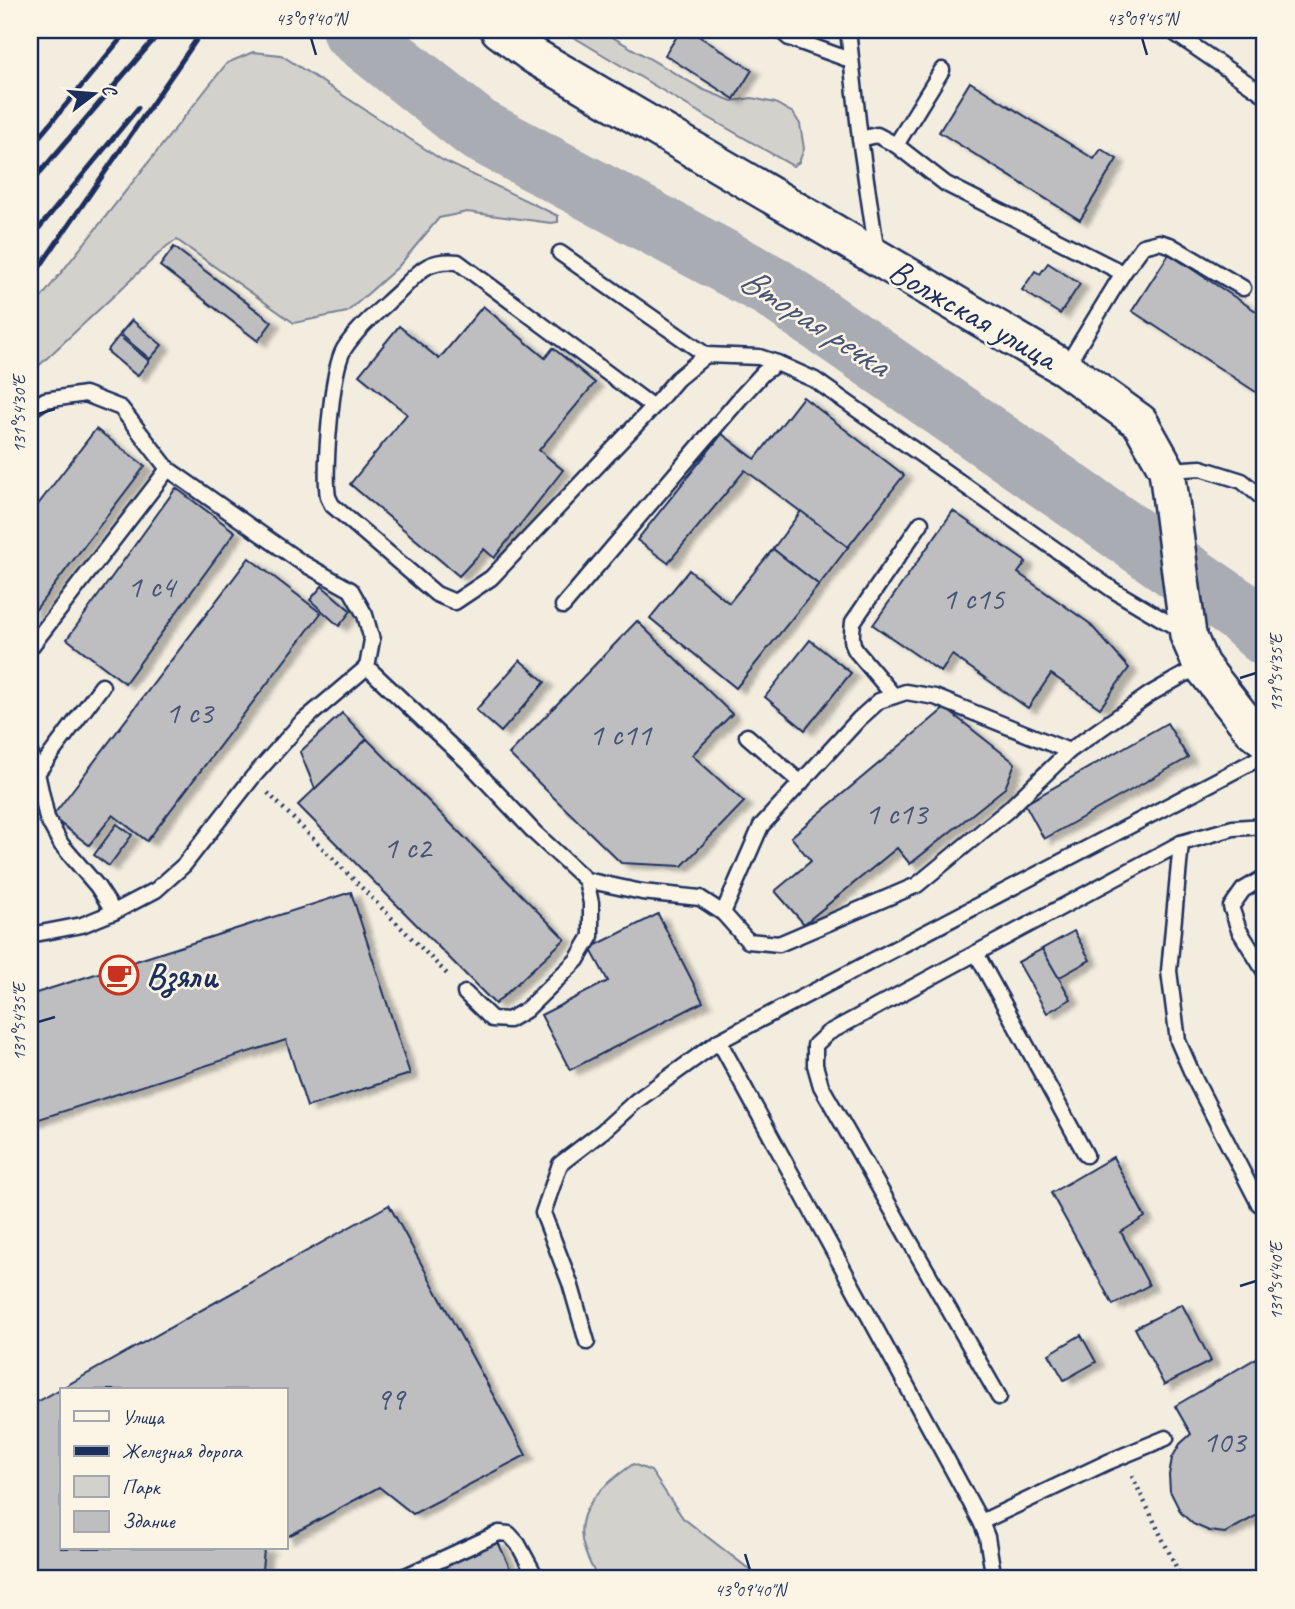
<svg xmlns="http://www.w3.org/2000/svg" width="1295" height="1609" font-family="Caveat,sans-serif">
<defs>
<filter id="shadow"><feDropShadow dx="8" dy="4.5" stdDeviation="2" flood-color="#0004"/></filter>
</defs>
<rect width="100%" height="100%" fill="#f3ede0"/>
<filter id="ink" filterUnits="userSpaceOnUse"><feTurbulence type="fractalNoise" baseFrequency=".0143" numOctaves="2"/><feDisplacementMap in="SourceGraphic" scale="14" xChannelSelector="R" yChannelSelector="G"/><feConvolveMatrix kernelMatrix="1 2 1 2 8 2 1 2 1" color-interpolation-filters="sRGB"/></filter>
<g filter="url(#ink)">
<!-- green -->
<g fill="#d3d1cc" stroke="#778095" stroke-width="2">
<polygon points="562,30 600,30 704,90 732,101 752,98 775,103 793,113 800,124 804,149 799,162 793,166 690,107"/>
<polygon points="253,52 281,55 442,160 558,216 558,222 551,223 467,212 439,218 398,267 347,312 294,323 177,240 167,246 30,374 30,312 227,63"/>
<path d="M633,1464L651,1471L683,1518L758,1576L770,1579H598C593,1569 587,1559 584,1548C571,1509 605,1484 633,1464Z"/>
</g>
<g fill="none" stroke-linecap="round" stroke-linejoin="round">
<!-- river -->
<polyline stroke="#a9acb3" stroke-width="63" points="353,30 477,129 772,287 1168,562 1243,614 1265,634"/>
</g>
<!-- building -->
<g fill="#bebec0" stroke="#1b2f5e" stroke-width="2" filter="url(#shadow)">
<polygon points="681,30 689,30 752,70 734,99 665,55"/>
<polygon points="970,82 1094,159 1101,149 1117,159 1080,220 939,132"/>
<polygon points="174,247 272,322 258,341 160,266"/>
<polygon points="1169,254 1265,317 1265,398 1132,311"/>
<polygon points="1048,263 1080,284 1060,314 1022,290 1035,271 1040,274"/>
<polygon points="483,306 545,358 553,348 595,383 539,450 563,470 494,558 484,549 459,576 350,484 407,414 359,375 399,326 439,359"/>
<polygon points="132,320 162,345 150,359 120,334"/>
<polygon points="119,336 149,361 137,376 107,351"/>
<polygon points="803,397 904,475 848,547 745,470 668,563 637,540 722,434 755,459"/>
<polygon points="96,429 145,466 30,617 30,515"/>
<polygon points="176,488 235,532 125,683 67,639"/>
<polygon points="801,511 848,547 819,585 773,549"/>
<polygon points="953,511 1026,562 1018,573 1089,623 1129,668 1100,708 1051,674 1028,708 952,655 941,672 873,625"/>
<polygon points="773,549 819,585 736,688 650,618 689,570 729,603"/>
<polygon points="249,558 321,613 147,841 113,815 89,845 52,817"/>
<polygon points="322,586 351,611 339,626 310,600"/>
<polygon points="637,621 732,714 692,755 744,802 682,866 621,863 509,754"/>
<polygon points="810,640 851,673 805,730 765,697"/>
<polygon points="520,660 545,682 501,732 476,710"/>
<polygon points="945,708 1015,763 1005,788 910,864 897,848 804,924 775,891 811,861 791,837"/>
<polygon points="342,713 367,739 315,789 300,752"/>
<polygon points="1167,723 1188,758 1044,839 1025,804"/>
<polygon points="367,739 565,939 495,1004 298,805"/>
<polygon points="117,824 132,835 109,866 94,855"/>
<polygon points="351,892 410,1074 307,1107 286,1040 30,1122 30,995"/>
<polygon points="658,914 703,1002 570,1070 541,1015 608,981 590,948"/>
<polygon points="1074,931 1090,960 1058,978 1042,949"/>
<polygon points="1042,949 1071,999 1047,1013 1018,962"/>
<polygon points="1113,1157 1145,1217 1121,1232 1149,1285 1113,1305 1051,1193"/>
<polygon points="389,1205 526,1455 413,1514 379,1487 285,1538 285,1390 61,1390 61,1548 267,1548 264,1550 261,1579 30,1579 30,1406"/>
<polygon points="1182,1304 1211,1361 1164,1385 1135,1328"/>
<polygon points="1081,1335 1096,1362 1064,1380 1049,1354"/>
<polygon points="1265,1353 1265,1511 1225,1533 1209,1531 1193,1524 1181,1513 1170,1491 1169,1475 1172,1458 1180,1444 1191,1434 1175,1406"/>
<polygon points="498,1542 515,1579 425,1579 423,1576"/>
</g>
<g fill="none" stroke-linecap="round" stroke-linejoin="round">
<defs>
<g id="service">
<polyline points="780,30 789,38 850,60"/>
<polyline points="848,30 860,139 877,254"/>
<polyline points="1170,30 1265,95"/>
<polyline points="942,70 896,145 946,184 1123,273"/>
<polyline points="860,139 877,135 896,145"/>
<polyline points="560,253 706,355"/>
<polyline points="1065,368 1123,273 1143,246 1159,242 1170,245 1243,288"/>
<path d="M653,407L458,262C427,259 420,271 400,291C381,309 358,327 344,349C331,371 324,470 328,497L332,505L436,594L455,602L491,578L653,407L677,379L706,355L759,357L777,363"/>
<polyline points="30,410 45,400 85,394 121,408 168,469 301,562 351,590 365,615 372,640 367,667"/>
<polyline points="1168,470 1201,468 1242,481 1265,500"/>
<polyline points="563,606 741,397 763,373 777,363 815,380 1113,590 1184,632"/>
<polyline points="30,648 168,469"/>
<path d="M894,696L856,651C850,641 852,633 853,622L921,523"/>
<polyline points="747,736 801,783"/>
<polyline points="30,753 37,773 47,818 61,844 97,886 114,912"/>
<polyline points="37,773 102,686"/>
<polyline points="1181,843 1169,971 1178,1041 1195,1080 1259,1204"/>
<polyline points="1265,877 1243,890 1231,907 1239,930 1265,972"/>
<polyline points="586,880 642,892 700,898 723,913 748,941 779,944 917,885 1008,810 1069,751 1150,694 1201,665"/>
<polyline points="723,913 761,826 859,719 879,701 906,692 935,697 1069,751"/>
<polyline points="30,935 82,925 114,912 156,890 184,865 252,778 301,723 367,667 469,763 536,834 586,880 591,903 591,936 577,960 526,1010 509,1020 492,1019 465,993"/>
<polyline points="976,953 828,1033 815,1045 815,1065 821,1086 999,1397"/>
<polyline points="1086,1155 976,953 1181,843 1233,828 1265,826"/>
<polyline points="587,1342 570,1283 543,1213 560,1164 603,1131 636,1101 719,1041"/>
<polyline points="1166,1438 1108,1462 981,1522 719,1041 1265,755"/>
<polyline points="981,1522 987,1537 994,1579"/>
<polyline points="399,1579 499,1533 509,1534 518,1544 537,1579"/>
</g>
<polyline id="tertiary" points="499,30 534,56 1065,368 1140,422 1167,470 1188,635 1201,665 1252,730 1265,740"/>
</defs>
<!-- service casing -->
<use href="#service" stroke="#1b2f5e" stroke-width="19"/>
<!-- tertiary casing -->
<use href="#tertiary" stroke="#1b2f5e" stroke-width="40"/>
<!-- path -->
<g stroke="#1b2f5e" stroke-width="4.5" stroke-dasharray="2 5" stroke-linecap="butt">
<polyline points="268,793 449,976"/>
<polyline points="1132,1476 1182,1579"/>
</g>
<!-- service -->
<use href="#service" stroke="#fcf5e5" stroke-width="14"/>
<!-- tertiary -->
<use href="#tertiary" stroke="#fcf5e5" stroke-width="35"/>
<!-- rail -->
<g stroke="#1b2f5e" stroke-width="5">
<polyline points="30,148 128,30"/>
<polyline points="30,184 162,30"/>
<polyline points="30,239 138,108"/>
<polyline points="30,281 203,30"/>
</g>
</g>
</g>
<!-- ticks -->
<path fill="none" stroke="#1b2f5e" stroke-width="2.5" d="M311,38L316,55M1142,38L1147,55M38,414L55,409M1240,678L1256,673M38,1022L55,1017M1240,1286L1256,1281M745,1554L750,1570"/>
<!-- icons -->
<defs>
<symbol id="cafe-ring" viewBox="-11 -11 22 22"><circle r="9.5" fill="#fcf5e5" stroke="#c8321e" stroke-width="1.5"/><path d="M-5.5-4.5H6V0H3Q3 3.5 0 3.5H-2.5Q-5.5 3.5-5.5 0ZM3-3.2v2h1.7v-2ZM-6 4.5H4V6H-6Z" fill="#c8321e"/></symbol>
</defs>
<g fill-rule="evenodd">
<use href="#cafe-ring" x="97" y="953" width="44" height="44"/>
</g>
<g text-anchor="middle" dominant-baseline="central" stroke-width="5" stroke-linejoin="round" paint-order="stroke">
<!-- number labels -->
<g font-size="32" fill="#445376">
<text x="151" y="586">1 с4</text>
<text x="973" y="598">1 с15</text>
<text x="189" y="712">1 с3</text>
<text x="620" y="734">1 с11</text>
<text x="896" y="813">1 с13</text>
<text x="407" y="847">1 с2</text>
<text x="390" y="1398">99</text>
<text x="1224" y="1441">103</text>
</g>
<!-- street labels -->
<g font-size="35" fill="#1b2f5e" stroke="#fcf5e5">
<text transform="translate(973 314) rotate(30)">Волжская улица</text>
</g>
<!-- poi labels -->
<g font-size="35" font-weight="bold" fill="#1b2f5e" stroke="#fcf5e5" text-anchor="start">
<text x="146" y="975">Взяли</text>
</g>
<!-- water labels -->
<g font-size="37" font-style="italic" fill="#465478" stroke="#fcf5e5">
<text transform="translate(815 321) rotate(33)">Вторая речка</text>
</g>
</g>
<!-- margin -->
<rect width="1295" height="1609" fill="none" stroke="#fcf5e5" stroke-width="77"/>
<!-- legend -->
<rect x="60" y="1388" width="228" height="161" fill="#fcf5e5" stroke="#a2a6af" stroke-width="2"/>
<rect x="74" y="1411" width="35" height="10" fill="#fcf5e5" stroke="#a2a6af" stroke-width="2"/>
<text x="122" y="1424" font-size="21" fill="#1b2f5e">Улица</text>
<rect x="74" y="1446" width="35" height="10" fill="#1b2f5e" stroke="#a2a6af" stroke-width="2"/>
<text x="122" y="1458" font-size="21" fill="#1b2f5e">Железная дорога</text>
<rect x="74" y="1476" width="35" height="21" fill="#d3d1cc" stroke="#a2a6af" stroke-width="2"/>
<text x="122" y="1494" font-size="21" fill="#1b2f5e">Парк</text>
<rect x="74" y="1511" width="35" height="21" fill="#bebec0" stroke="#a2a6af" stroke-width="2"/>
<text x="122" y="1528" font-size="21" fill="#1b2f5e">Здание</text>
<!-- north arrow -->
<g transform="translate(94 94) rotate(74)" stroke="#fcf5e5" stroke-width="5" paint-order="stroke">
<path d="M0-5L12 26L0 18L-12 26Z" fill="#1b2f5e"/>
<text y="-10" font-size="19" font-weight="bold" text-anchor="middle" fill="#1b2f5e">С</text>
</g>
<rect x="38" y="38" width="1218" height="1532" fill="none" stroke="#1b2f5e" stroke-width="2.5"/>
<g font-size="18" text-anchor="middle" fill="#1b2f5e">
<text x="311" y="25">43°09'40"N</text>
<text x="1142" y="25">43°09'45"N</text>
<text transform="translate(19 414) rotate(-90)" y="6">131°54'30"E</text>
<text transform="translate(1276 673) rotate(-90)" y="6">131°54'35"E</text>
<text transform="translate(19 1022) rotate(-90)" y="6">131°54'35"E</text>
<text transform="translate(1276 1281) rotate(-90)" y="6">131°54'40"E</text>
<text x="750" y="1596">43°09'40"N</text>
</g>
</svg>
